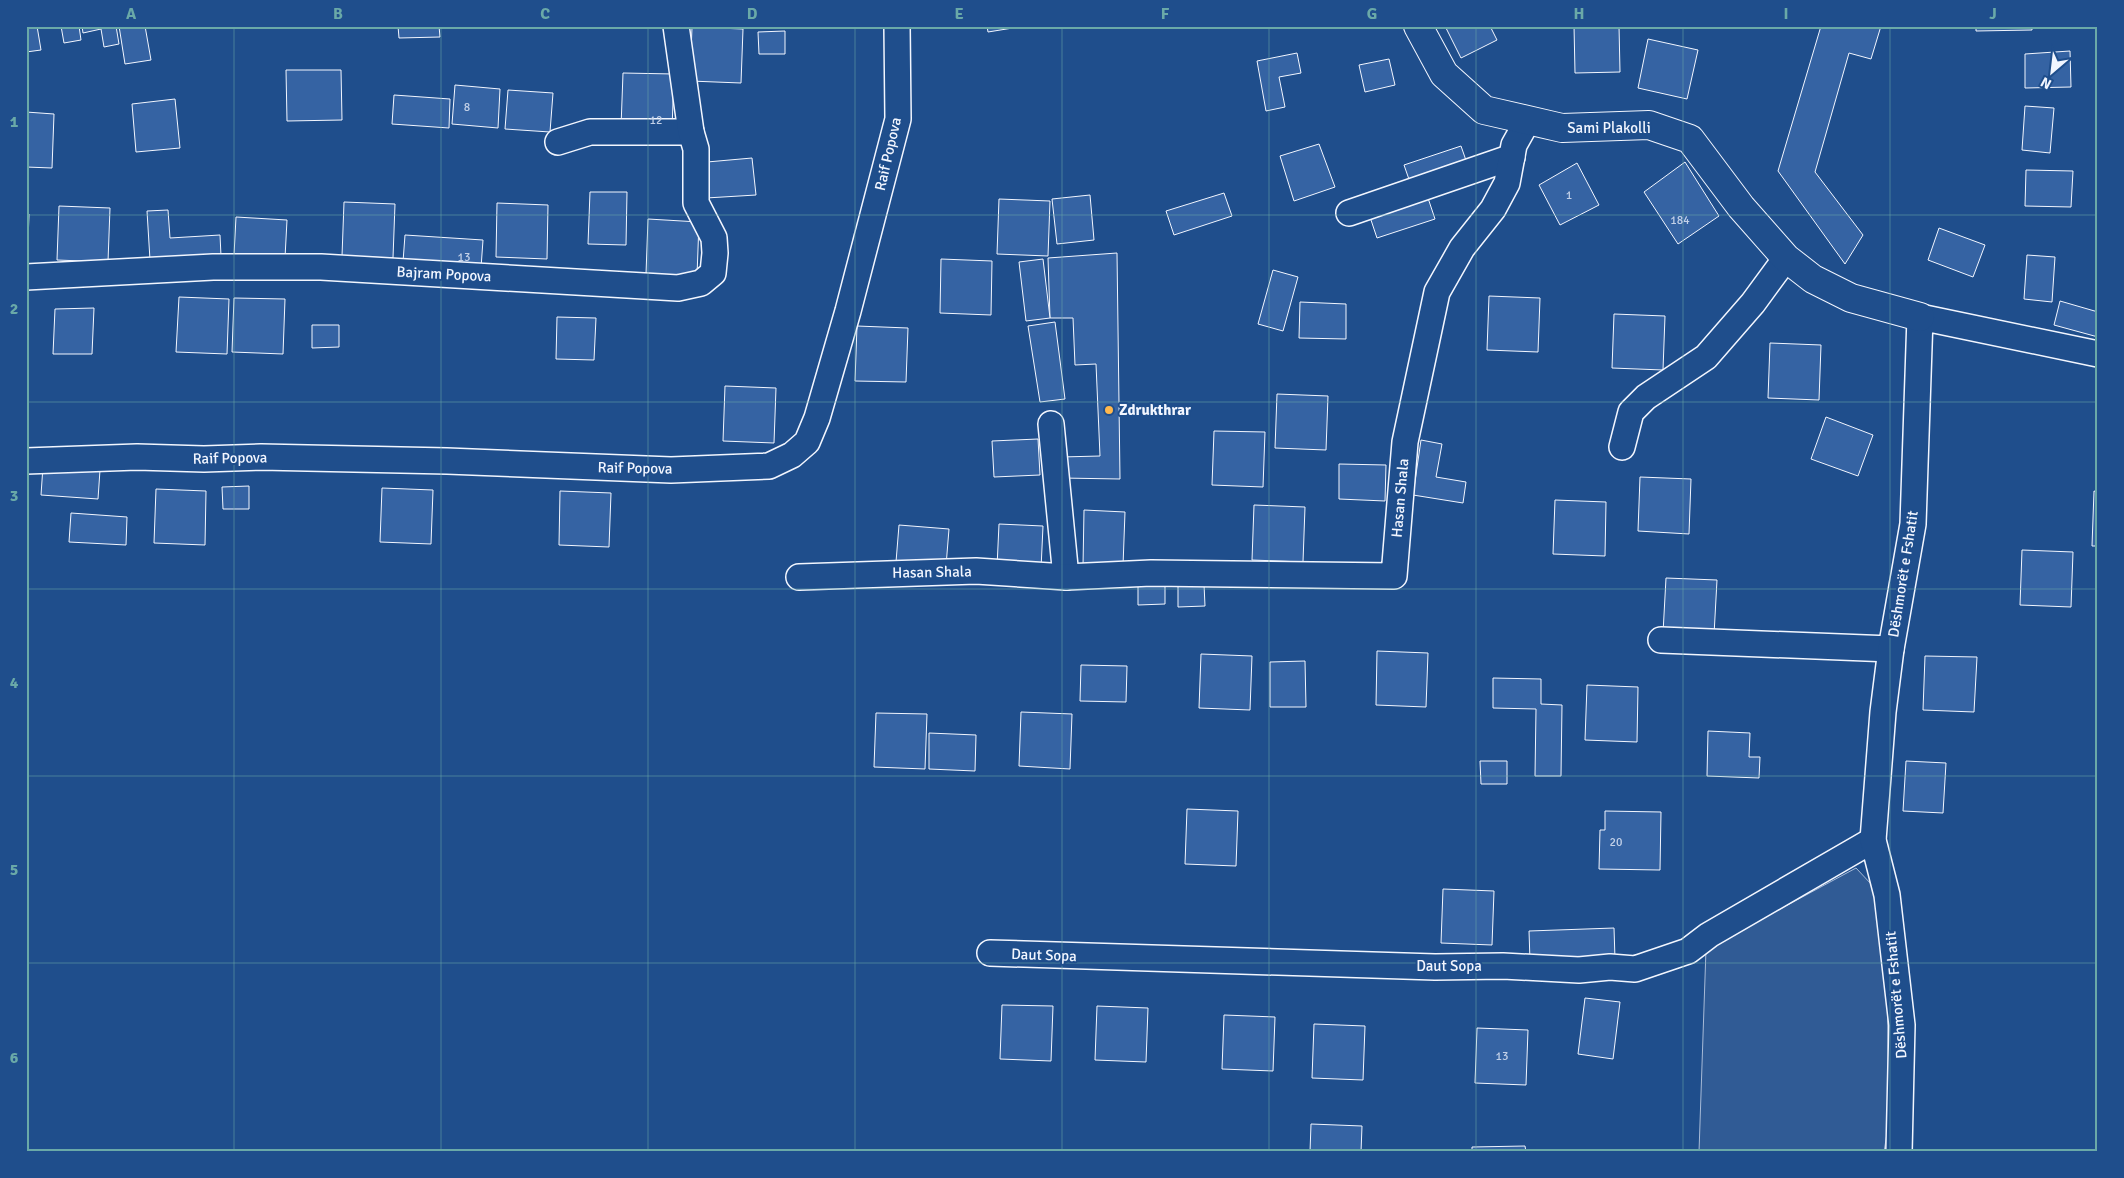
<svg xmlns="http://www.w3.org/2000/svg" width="2124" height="1178" font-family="Signika,sans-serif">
<rect width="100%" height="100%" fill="#1f4e8c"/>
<!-- built -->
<polygon fill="#305b95" stroke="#a8bbd7" points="1856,868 1872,885 1887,972 1889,1121 1884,1152 1699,1152 1706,949"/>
<!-- building -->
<g fill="#3563a3" stroke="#f2f6ff">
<polygon points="26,26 37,26 41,50 26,52"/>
<polygon points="61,26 79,26 81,40 64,43"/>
<polygon points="82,26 116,26 119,44 104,47 101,29 83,33"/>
<polygon points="119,26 145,26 151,60 125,64"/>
<polygon points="398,26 439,26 440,37 399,38"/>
<polygon points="987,26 1025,26 988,32"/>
<polygon points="1445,26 1490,26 1497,40 1461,58"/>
<polygon points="1574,26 1619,26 1620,72 1575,73"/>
<polygon points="1821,26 1881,26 1871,59 1849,53 1815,172 1863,235 1845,264 1778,171"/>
<polygon points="1976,26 2032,26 2032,30 1976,31"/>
<polygon points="692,27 743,29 741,83 690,81"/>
<polygon points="785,31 785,54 759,54 758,32"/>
<polygon points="1648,39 1698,50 1687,99 1638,88"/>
<polygon points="2070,51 2071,87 2025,88 2025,54"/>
<polygon points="1297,53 1301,73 1279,77 1285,107 1266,111 1257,61"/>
<polygon points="1389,59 1395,85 1365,92 1359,65"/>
<polygon points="286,70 341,70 342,120 287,121"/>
<polygon points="623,73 674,74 672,129 621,127"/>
<polygon points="455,85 500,89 498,128 452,124"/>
<polygon points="508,90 553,93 550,132 505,129"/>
<polygon points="394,95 450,99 449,128 392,124"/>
<polygon points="175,99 180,148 136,152 132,104"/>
<polygon points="2025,106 2054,108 2050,153 2022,150"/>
<polygon points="26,112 54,114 52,168 26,167"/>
<polygon points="1319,144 1335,187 1294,201 1280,156"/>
<polygon points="1461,146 1469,169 1412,188 1404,165"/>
<polygon points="752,158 756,195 706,198 707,162"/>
<polygon points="1685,162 1719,216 1678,244 1644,192"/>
<polygon points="1577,163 1599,205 1560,225 1539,185"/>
<polygon points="2026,170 2073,171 2071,207 2025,206"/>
<polygon points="590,192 627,192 626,245 588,244"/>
<polygon points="1224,193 1232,216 1174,235 1166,211"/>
<polygon points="1090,195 1094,240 1057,244 1052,199"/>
<polygon points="1427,195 1435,219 1377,238 1369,214"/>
<polygon points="999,199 1050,201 1048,256 997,254"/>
<polygon points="344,202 395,204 393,258 342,256"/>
<polygon points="497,203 548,205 547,259 496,257"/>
<polygon points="59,206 110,208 108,262 57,260"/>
<polygon points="168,210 170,238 220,235 221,256 150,260 147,211"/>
<polygon points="26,214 29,214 27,268 26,268"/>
<polygon points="236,217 287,220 285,258 234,255"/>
<polygon points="648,219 699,222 697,276 646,274"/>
<polygon points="1939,228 1985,245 1973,277 1928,260"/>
<polygon points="405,235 483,240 481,268 403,262"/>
<polygon points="1117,253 1120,479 1061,478 1061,457 1100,456 1096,364 1075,365 1073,318 1050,318 1048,258"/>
<polygon points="2027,255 2055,257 2052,302 2024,299"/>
<polygon points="941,259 992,261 991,315 940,313"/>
<polygon points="1043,259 1050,318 1026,321 1019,262"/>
<polygon points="1273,270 1298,277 1283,331 1258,324"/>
<polygon points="1489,296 1540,298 1538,352 1487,350"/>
<polygon points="179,297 229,299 227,354 176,352"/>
<polygon points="234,298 285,299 283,354 232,352"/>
<polygon points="2060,301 2098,312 2098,337 2054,325"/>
<polygon points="1300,302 1346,304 1346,339 1299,338"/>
<polygon points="94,308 92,354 53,354 55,309"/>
<polygon points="1614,314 1665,316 1663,370 1612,368"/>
<polygon points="557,317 596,318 594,360 556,359"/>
<polygon points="1055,322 1065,399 1040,402 1028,326"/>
<polygon points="312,325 339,325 339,347 312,348"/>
<polygon points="857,326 908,328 906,382 855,381"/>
<polygon points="1770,343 1821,345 1819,400 1768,398"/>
<polygon points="725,386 776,388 774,443 723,441"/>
<polygon points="1277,394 1328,396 1326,450 1275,448"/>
<polygon points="1826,417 1873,435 1858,476 1811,459"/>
<polygon points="1214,431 1265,432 1263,487 1212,485"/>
<polygon points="1038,439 1040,475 994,477 992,441"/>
<polygon points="1421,440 1442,444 1436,477 1466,482 1463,503 1413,495"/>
<rect x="59" y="457" width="27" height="23"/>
<polygon points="1339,464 1386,465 1385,501 1339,499"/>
<polygon points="43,466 100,470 98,499 41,495"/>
<polygon points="1640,477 1691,479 1689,534 1638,531"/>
<polygon points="249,486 249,509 223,509 222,487"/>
<polygon points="382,488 433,490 431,544 380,542"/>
<polygon points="156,489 206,491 205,545 154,543"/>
<polygon points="560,491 611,493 609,547 559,545"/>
<polygon points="2094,491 2098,492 2098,546 2092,546"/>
<polygon points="1555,500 1606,502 1605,556 1553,554"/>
<polygon points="1254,505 1305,507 1303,562 1252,560"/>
<polygon points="1084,510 1125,512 1123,566 1083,566"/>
<polygon points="71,513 127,517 126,545 69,542"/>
<polygon points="999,524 1043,526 1041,569 997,567"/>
<polygon points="899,525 949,529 946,566 896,562"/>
<polygon points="2022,550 2073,552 2071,607 2020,605"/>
<polygon points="1666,578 1717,580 1714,635 1663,633"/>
<polygon points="1138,582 1165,582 1165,604 1138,605"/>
<polygon points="1178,584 1204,584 1205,606 1178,607"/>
<polygon points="1377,651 1428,653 1426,707 1376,705"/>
<polygon points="1201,654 1252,656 1250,710 1199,708"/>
<polygon points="1925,656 1977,657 1974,712 1923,710"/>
<polygon points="1305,661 1306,707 1270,707 1270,662"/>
<polygon points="1081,665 1127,666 1126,702 1080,701"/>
<polygon points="1493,678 1541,679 1541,704 1562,705 1561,776 1535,776 1536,709 1493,708"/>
<polygon points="1587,685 1638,687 1637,742 1585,740"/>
<polygon points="1021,712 1072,714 1070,769 1019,766"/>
<polygon points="876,713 927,714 925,769 874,767"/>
<polygon points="1708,731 1750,733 1749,757 1760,757 1759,778 1707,776"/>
<polygon points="929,733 976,735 975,771 929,769"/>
<polygon points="1480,761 1507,761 1507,784 1481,784"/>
<polygon points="1906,761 1946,763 1943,813 1903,811"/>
<polygon points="1187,809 1238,811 1236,866 1185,864"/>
<polygon points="1605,811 1661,812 1660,870 1599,869 1600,830 1605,830"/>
<polygon points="1443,889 1494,891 1492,945 1441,943"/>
<polygon points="1614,928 1615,959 1530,961 1529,931"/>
<polygon points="1585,998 1620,1002 1613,1059 1578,1054"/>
<polygon points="1002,1005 1053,1006 1051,1061 1000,1059"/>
<polygon points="1097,1006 1148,1008 1146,1062 1095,1060"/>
<polygon points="1224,1015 1275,1017 1273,1071 1222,1069"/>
<polygon points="1314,1024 1365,1026 1363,1080 1312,1078"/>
<polygon points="1477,1028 1528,1030 1526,1085 1475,1083"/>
<polygon points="1311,1124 1362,1126 1361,1152 1310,1152"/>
<polygon points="1525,1146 1526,1152 1472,1152 1472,1147"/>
</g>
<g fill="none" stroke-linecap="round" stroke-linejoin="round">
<defs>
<g id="street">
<polyline points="558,142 590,132 691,132"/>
<polyline points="1349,213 1512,157"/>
<polyline points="26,277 213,267 321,267 678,288 701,283 713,273 715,253 714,238 696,203 696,149 691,132 676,26"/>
<polyline points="1051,424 1066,577"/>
<polyline points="1622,447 1631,412 1646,397 1706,357 1753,303 1786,258"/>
<polyline points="26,461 137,457 204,459 261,457 447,461 671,470 769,466 792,455 807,442 817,418 848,311 898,119 897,26"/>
<polyline points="799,577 976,571 1066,577 1151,573 1394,576 1405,442 1437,292 1462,248 1493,209 1507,183 1514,145 1528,120"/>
<polyline points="1661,640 1891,649"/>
<polyline points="990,953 1435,967 1503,966 1579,970 1610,967 1635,969 1688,951 1709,935 1873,840"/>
<polyline points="1899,1152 1902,1025 1887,895 1873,840 1883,712 1891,649 1913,524 1920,317 2098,354"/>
</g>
<polyline id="secondary" points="1418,26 1444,74 1484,110 1562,128 1649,125 1690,139 1741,207 1786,258 1813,279 1851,298 1920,317"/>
</defs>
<!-- street casing -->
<use href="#street" stroke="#f2f6ff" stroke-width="28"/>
<!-- secondary casing -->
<use href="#secondary" stroke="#f2f6ff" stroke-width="30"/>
<!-- street -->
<use href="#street" stroke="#1f4e8c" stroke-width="25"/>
<!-- secondary -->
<use href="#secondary" stroke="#1f4e8c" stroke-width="28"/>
</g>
<!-- grid -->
<path fill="none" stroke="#6aa9a8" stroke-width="1" stroke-opacity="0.55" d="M234,26V1152M441,26V1152M648,26V1152M855,26V1152M1062,26V1152M1269,26V1152M1476,26V1152M1683,26V1152M1890,26V1152M26,215H2098M26,402H2098M26,589H2098M26,776H2098M26,963H2098"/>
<!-- markers -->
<circle fill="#ffb74d" stroke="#1f4e8c" stroke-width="2" cx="1109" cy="410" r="5"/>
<g text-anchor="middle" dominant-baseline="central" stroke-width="4" stroke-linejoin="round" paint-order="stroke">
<!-- number labels -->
<g font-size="12" fill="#c3d1e8">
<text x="467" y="107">8</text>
<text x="656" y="120">12</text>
<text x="1569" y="195">1</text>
<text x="1680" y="220">184</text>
<text x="464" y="257">13</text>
<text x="1616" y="842">20</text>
<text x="1502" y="1056">13</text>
</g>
<!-- street labels -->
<g font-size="15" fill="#f2f6ff" stroke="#1f4e8c">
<text x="1609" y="128">Sami Plakolli</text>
<text transform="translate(888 154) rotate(-77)">Raif Popova</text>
<text transform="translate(444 274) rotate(3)">Bajram Popova</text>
<text transform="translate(230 458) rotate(-1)">Raif Popova</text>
<text transform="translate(635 468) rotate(1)">Raif Popova</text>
<text transform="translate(1400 498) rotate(-85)">Hasan Shala</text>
<text transform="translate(932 572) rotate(-1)">Hasan Shala</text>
<text transform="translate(1903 574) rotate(-81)">Dëshmorët e Fshatit</text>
<text transform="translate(1044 955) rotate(2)">Daut Sopa</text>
<text x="1449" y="966">Daut Sopa</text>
<text transform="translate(1896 995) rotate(-95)">Dëshmorët e Fshatit</text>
</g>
<!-- poi labels -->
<g font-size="15" font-weight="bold" fill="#f2f6ff" stroke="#1f4e8c" text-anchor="start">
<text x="1119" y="410">Zdrukthrar</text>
</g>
</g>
<!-- border -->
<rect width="2124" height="1178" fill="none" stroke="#1f4e8c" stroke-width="55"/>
<!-- north arrow -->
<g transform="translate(2052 72) rotate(208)" stroke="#1f4e8c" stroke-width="4" paint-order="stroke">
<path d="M0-4L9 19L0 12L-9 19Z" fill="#f2f6ff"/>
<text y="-8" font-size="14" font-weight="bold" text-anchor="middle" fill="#f2f6ff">N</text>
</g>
<rect x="28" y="28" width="2068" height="1122" fill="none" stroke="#6aa9a8" stroke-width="2"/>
<g font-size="16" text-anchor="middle" font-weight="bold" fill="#6aa9a8">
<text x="131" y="19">A</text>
<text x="338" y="19">B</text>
<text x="545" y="19">C</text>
<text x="752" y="19">D</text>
<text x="959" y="19">E</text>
<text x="1165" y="19">F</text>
<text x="1372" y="19">G</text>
<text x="1579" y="19">H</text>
<text x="1786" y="19">I</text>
<text x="1993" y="19">J</text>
<text x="14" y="127">1</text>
<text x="14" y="314">2</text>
<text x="14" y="501">3</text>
<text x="14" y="688">4</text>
<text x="14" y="875">5</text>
<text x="14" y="1063">6</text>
</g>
</svg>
